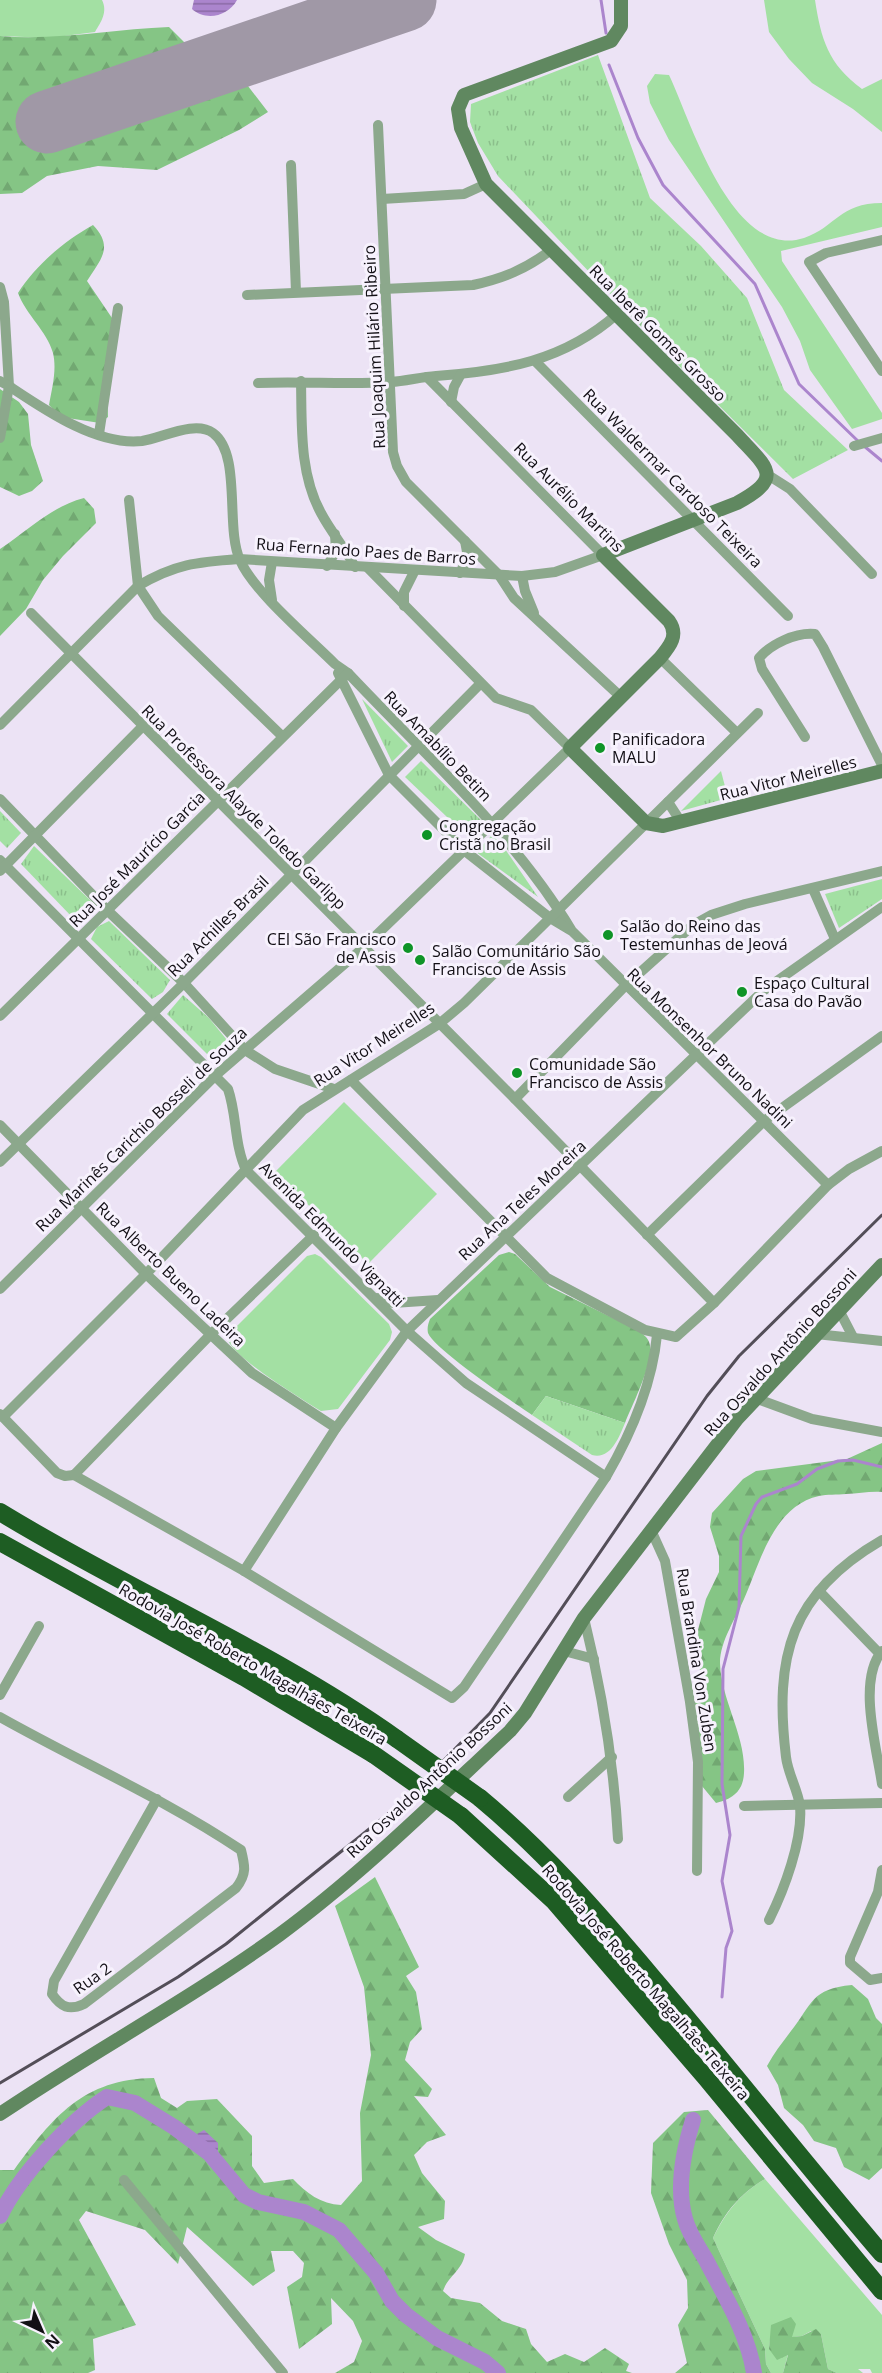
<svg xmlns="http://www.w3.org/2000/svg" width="882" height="2373" font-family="'Open Sans',sans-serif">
<defs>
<pattern id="forest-firs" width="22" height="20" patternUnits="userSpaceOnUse" patternTransform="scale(1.5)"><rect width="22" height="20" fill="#85c585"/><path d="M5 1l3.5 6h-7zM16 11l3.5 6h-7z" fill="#72a872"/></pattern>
<pattern id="park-tufts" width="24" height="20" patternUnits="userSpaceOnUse" patternTransform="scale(1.5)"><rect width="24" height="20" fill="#a3e0a3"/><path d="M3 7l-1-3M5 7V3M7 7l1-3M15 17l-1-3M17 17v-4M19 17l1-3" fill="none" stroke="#8bbf8b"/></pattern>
<pattern id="water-rules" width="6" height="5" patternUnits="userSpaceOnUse" patternTransform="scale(1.5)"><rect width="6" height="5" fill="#ab85cd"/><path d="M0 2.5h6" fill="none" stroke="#8a6ba5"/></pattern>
</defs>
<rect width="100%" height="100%" fill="#ece3f5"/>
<!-- green -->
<g fill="#a3e0a3">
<path d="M0,0H102C108,12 101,22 95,32L49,38L0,36Z"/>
<path d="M764,0H815C821,39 828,64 862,89L882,79V132L853,109L812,83L789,59L769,32Z"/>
<path d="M655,74L669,75C691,121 732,261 804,238C836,227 839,203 882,203V227L781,251L782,261L882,413V419L852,429L810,370L800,341L782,307L669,140L650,103L647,86Z"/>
<polygon points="344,1102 437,1194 368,1264 275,1172"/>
<path d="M315,1254L321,1257L389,1324L392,1332L390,1340L338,1409L321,1411C302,1399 234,1358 228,1340L231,1332L307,1256Z"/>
<path d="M765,2179L882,2315V2373H872L870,2369H858L863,2373H837L828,2369L821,2334L811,2331L802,2336L770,2340L769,2349L788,2354L783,2373H771L766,2364L765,2349L713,2238C726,2212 740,2194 765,2179Z"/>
</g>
<!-- forest -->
<g fill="url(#forest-firs)">
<path d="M169,27L190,48L164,62L78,85L45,115L50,128L59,122L178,79L238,73L268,112L239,130L157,170L98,166L47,176L22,193L0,194V36C56,41 113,29 169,27Z"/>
<path d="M93,225C114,247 101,259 87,281L112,318L107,380L108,417L100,423L61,417L49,405C52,388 57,370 53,353C47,331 26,315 18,293C35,266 64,241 93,225Z"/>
<polygon points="0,389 19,402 28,414 31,445 43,481 32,491 19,496 0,487"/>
<path d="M84,498L94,509L96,523L63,556L43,580L26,609L0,636V549C29,530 50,507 84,498Z"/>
<path d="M509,1252L515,1254L550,1287L635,1329C640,1332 647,1336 649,1342C656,1359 632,1405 625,1423L546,1396L532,1415C513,1402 435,1350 428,1333C427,1328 428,1324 430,1319L499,1255Z"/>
<path d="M882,1443V1492C869,1491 859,1494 846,1494C837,1495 827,1494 819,1496C773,1506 760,1563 744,1599C736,1618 720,1641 720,1663C721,1700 746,1736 744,1773C743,1792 732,1799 716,1803L697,1780L694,1704L700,1673L698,1630L706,1599L719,1572V1556L710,1527L712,1513L743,1479L756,1471L847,1459Z"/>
<path d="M375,1877L419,1967L406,1976L416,1992L422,2029L410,2042L405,2060L432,2089L428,2097L414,2096L446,2135L427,2142L414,2155L422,2173L445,2201L444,2219L418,2227L436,2240L465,2254C462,2271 448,2276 443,2291L451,2298L480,2303L502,2321L526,2329L531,2344L547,2362L565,2354L584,2362L605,2348L629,2364L626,2371L632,2373H335L354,2362L362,2341L353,2321L331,2298L332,2324L299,2349L287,2287L302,2277L304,2263L293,2251H271L275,2271L253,2286L187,2227L178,2264L145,2230L86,2211L79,2220L136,2325L93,2339L95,2370L88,2373H0V2170H14C53,2117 83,2079 154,2078L161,2098L177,2108L187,2101L217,2099L252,2136V2166L264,2183L293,2179C306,2193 321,2204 341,2205L362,2181L360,2113L371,2055L364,1987L335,1906Z"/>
<path d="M852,1985L868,1999L876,2018L882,2024V2168L869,2180L844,2167L836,2148L814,2141L803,2125L784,2108L778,2085L767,2066C774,2053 782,2043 791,2031C813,2003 811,1989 852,1985Z"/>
<path d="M708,2110L765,2179C740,2194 725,2212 713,2238L765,2349L766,2364L771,2373H675L687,2363L678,2325L688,2308L687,2280L669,2244L651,2193L653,2143L684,2112Z"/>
<polygon points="791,2317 796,2324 792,2337 802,2336 816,2329 821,2334 828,2369 837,2373 783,2373 788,2355 777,2360 769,2349 771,2325"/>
</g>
<!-- park -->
<g fill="url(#park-tufts)">
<polygon points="598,55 650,198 701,246 747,298 784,390 848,450 793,479 670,357 498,176 478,143 470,122 471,104"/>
<polygon points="362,699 408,746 392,762"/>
<polygon points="421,761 483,822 468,837 405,777"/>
<polygon points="721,771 728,798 681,811"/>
<polygon points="0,811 21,833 7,848 0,841"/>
<polygon points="494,833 538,897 476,852"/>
<polygon points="34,846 92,902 84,912 73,918 21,864"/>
<polygon points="882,879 882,899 839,928 825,894"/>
<polygon points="109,921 170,980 163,992 152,999 91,939 97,927"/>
<polygon points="183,995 209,1018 231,1045 215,1062 167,1014"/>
<path d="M546,1396L625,1423C619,1437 611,1460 592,1455L532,1415Z"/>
</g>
<!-- water -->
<g fill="url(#water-rules)">
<path d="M194,0H237C228,17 205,21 192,9Z"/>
<polygon points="204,2130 218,2143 218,2157 197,2134"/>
</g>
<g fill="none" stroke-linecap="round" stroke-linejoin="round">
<!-- stream -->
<g stroke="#ab85cd" stroke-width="3">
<polyline points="601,0 606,33"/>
<polyline points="609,65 638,138 663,185 755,284 799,384 859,442"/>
<polyline points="864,446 882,461"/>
<polyline points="722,1997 726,1948 732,1931 722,1881 730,1835 722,1784 723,1669 739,1607 741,1536 756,1504 762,1497 797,1484 817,1469 838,1461 853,1460 882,1467"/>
</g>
<!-- river -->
<g stroke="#ab85cd" stroke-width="16">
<path d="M693,2120C684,2149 676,2188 685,2219C689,2234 698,2246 706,2260C724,2295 748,2333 754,2373"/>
<path d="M0,2216C19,2176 70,2121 107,2097L135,2103L174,2127L209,2153L244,2195L258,2202L304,2212L339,2230L376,2273L392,2301L406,2315L437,2338L485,2362L498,2373"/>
</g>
<!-- runway -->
<polyline stroke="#a098a6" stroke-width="63" points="47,122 405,0"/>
<!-- street -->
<g stroke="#8ca88c" stroke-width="10">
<polyline points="378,125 393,452 397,466 406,482 499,575 514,598 621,697"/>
<polyline points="291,165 296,292"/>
<polyline points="382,199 464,194 486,184"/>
<polyline points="882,240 826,253 809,262 882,371"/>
<path d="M0,287L4,302L9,386C45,410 97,446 142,441C162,438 195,420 213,433C242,454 225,528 240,560C253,591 309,638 335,664L348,673C425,755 513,833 572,931L828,1185"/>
<path d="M247,295L473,285C504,278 526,269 551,250"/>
<polyline points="536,362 788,616"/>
<polyline points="0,381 9,386 0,438"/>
<path d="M301,381C302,424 299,473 321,513C331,532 345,548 355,567"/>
<path d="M258,383C302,381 347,385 391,382C406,381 421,377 436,376C504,371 564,361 617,314"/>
<polyline points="451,402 454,387 461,374"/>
<polyline points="99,434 118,308"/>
<polyline points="854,446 882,438"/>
<polyline points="768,475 790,489 872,574"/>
<polyline points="129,500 138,586 158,616 282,736"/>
<polyline points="327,566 336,551 335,534"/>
<polyline points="460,573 468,557 465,541"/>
<polyline points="522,576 525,591 534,613"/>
<polyline points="272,600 269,580 272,562"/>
<polyline points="404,606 404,592 415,570"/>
<polyline points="31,613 515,1099 714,1303"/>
<polyline points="660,658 736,732"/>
<polyline points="338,673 389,775 465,851 550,918 570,930"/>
<path d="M0,725L138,586C175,564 197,562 239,559L522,576L555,572L603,555L427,377"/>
<path d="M805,737L762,669L759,658C771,644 796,632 815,634L823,647L882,765"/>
<polyline points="0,799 108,911 184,983 245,1050 275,1069 334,1089"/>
<polyline points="668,802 681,822"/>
<path d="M0,860L228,1089C237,1115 234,1144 246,1170L407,1331L466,1383L606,1477"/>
<polyline points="0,871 142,727"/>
<polyline points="813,889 835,939"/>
<polyline points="0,1016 348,673"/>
<polyline points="351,1080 547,1278 645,1330 676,1337 714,1303 828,1185 849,1169 882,1151"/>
<polyline points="515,1099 625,986 693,925 711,915 745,904 882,871"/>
<polyline points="0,1125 146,1274 252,1373 336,1428"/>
<polyline points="0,1162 184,983 480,684"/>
<polyline points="647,1235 764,1121 882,1036"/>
<polyline points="0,1289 216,1075 363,948 570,748 531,710 496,698 368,568"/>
<polyline points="377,1298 393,1303 438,1300"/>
<polyline points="839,1310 853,1337"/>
<polyline points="816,1334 882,1341"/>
<polyline points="755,1398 812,1419 882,1432"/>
<polyline points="0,1414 57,1473 65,1476 74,1475"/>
<polyline points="3,1417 146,1274 303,1110 439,1024 464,1003 758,713"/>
<path d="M74,1475L244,1571L452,1698L464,1687L606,1477C631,1434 652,1385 657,1335"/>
<polyline points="74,1475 211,1334 314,1235"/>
<polyline points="651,1530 665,1561 690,1702 698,1762 697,1871"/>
<polyline points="244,1571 336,1428 407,1331 763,991 882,907"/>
<polyline points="819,1591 879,1653"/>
<path d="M584,1618C602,1691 614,1765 618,1839"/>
<polyline points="564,1651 594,1659"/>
<path d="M882,1651C857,1680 877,1749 882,1784"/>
<polyline points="0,1695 39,1626"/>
<path d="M0,1717C80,1762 165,1799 241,1850C245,1866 247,1874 236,1888L84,2004C69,2011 61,2007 52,1994L54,1981L157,1799"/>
<polyline points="568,1797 612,1757"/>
<polyline points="744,1806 882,1803"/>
<polyline points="882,1870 878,1892 850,1957 850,1963 870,1980 882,1978"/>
<path d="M769,1920C784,1890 803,1840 800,1806C798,1790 788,1774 786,1757C774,1657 790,1593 882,1540"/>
<polyline points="124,2180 283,2373"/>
</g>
<!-- secondary -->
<g stroke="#608860" stroke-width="14">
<path d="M621,0V26L611,41L464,95L458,109L461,128L486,184L737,435C767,468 785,477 737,503L603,555L669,621C679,635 670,646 660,658L570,748L646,823L663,826L882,771"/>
<path d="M0,2114C92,2052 189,2000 279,1935C362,1874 435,1801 510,1731L525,1713L584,1618L737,1419L882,1265"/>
</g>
<!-- highway -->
<g stroke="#1e5d23" stroke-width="18">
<path d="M0,1512C129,1591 273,1651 397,1739"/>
<polyline points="0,1542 244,1677 373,1754"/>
<path d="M480,1798C545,1852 599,1914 653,1978C731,2069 804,2163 882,2254"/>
<polyline points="461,1816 553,1900 706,2078 882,2291"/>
</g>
<!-- rail -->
<polyline stroke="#534e58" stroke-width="3" points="0,2083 178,1977 226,1944 404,1801 490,1713 707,1396 739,1356 882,1215"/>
<!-- highway-bridge -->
<g stroke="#1e5d23" stroke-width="18">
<polyline points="397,1739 480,1798"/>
<polyline points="373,1754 461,1816"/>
</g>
</g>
<!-- markers -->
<g fill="#0f9427" stroke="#f7f2fd" stroke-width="2">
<circle cx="600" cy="748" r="6"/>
<circle cx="427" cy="835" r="6"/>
<circle cx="608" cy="935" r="6"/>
<circle cx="408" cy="948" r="6"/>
<circle cx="420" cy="960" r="6"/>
<circle cx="742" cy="992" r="6"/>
<circle cx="517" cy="1073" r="6"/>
</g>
<g text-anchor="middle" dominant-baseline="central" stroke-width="6" stroke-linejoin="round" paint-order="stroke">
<!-- street labels -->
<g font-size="16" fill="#120f15" stroke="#f7f2fd">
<text transform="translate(658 333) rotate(45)">Rua Iberê Gomes Grosso</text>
<text transform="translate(374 347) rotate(-93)">Rua Joaquim Hilário Ribeiro</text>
<text transform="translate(673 478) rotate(45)">Rua Waldermar Cardoso Teixeira</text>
<text transform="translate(569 497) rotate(45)">Rua Aurélio Martins</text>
<text transform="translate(366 551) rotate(4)">Rua Fernando Paes de Barros</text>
<text transform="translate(438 746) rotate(46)">Rua Amabílio Betim</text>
<text transform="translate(788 778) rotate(-14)">Rua Vitor Meirelles</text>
<text transform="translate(244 807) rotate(45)">Rua Professora Alayde Toledo Garlipp</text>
<text transform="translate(137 859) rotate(-45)">Rua José Maurício Garcia</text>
<text transform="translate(218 926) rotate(-45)">Rua Achilles Brasil</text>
<text transform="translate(374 1044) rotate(-33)">Rua Vitor Meirelles</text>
<text transform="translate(710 1048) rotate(44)">Rua Monsenhor Bruno Nadini</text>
<text transform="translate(141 1129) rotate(-44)">Rua Marinês Carichio Bosseli de Souza</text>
<text transform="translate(522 1200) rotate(-43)">Rua Ana Teles Moreira</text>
<text transform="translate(332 1234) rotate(45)">Avenida Edmundo Vignatti</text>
<text transform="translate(171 1274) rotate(44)">Rua Alberto Bueno Ladeira</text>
<text transform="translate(780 1352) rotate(-48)">Rua Osvaldo Antônio Bossoni</text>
<text transform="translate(697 1660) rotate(81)">Rua Brandina Von Zuben</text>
<text transform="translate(253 1664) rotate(30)">Rodovia José Roberto Magalhães Teixeira</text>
<text transform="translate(429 1780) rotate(-43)">Rua Osvaldo Antônio Bossoni</text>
<text transform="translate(92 1978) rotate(-35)">Rua 2</text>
<text transform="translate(646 1982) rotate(49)">Rodovia José Roberto Magalhães Teixeira</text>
</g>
<!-- poi labels -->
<g font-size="16" fill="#120f15" stroke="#f7f2fd" text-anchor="start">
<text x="612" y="739">Panificadora<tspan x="612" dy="18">MALU</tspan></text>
<text x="439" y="826">Congregação<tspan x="439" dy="18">Cristã no Brasil</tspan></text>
<text x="620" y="926">Salão do Reino das<tspan x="620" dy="18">Testemunhas de Jeová</tspan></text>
<text x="396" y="939" text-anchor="end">CEI São Francisco<tspan x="396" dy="18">de Assis</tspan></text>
<text x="432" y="951">Salão Comunitário São<tspan x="432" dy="18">Francisco de Assis</tspan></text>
<text x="754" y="983">Espaço Cultural<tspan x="754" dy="18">Casa do Pavão</tspan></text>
<text x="529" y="1064">Comunidade São<tspan x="529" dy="18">Francisco de Assis</tspan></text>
</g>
</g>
<!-- north arrow -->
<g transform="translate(42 2331) rotate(136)" stroke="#f7f2fd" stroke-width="4.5" paint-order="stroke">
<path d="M0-4.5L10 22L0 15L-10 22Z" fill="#120f15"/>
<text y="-9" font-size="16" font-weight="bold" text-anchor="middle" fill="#120f15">N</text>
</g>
</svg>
